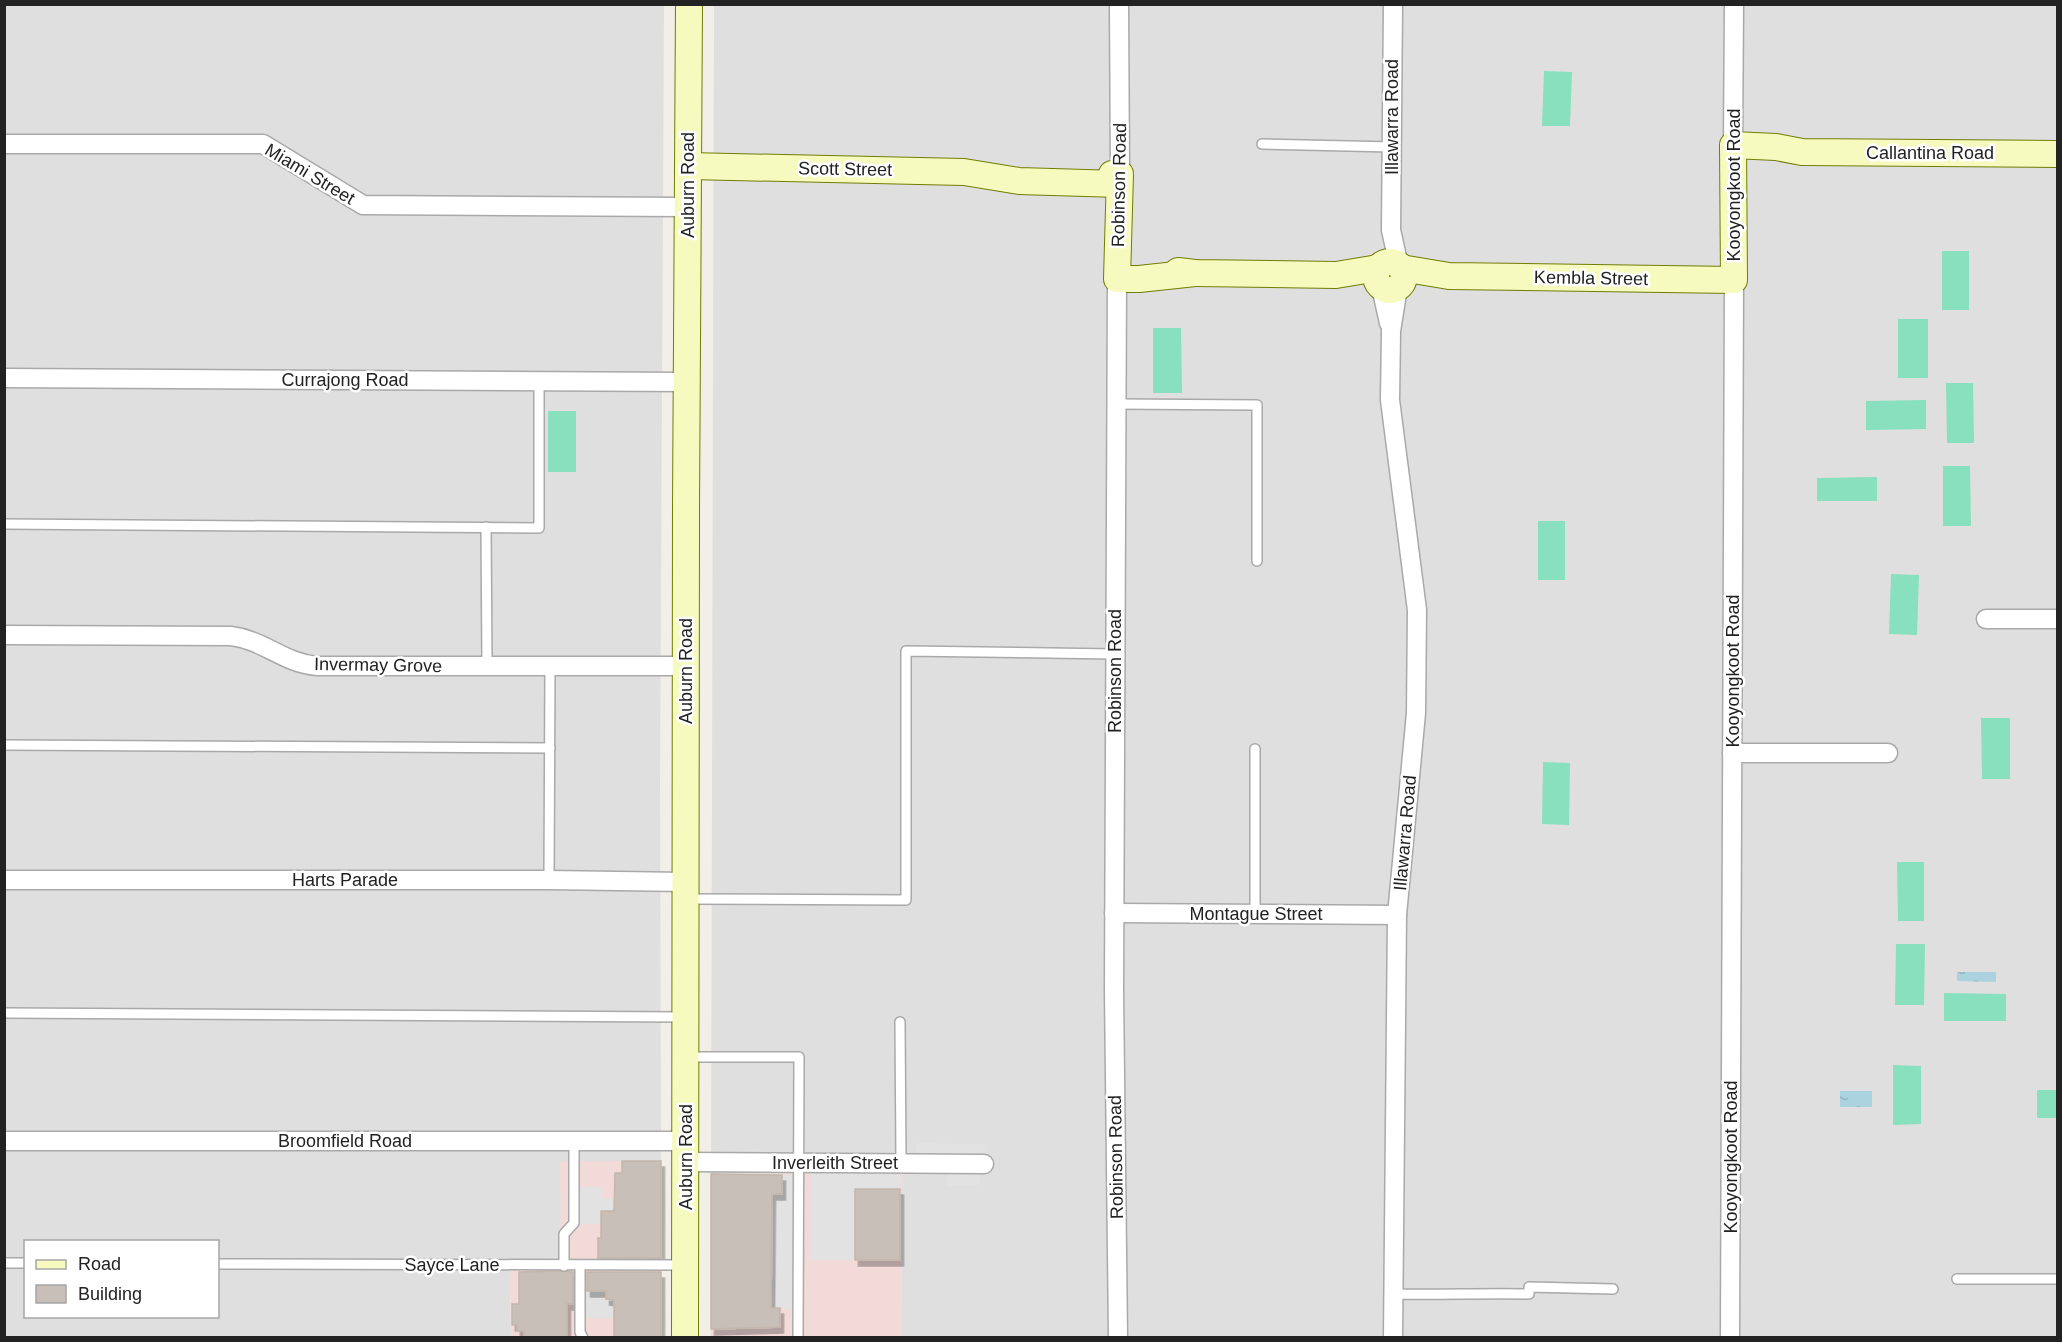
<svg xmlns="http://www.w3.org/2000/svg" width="2062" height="1342" font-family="Helvetica,sans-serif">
<defs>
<pattern id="water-ripples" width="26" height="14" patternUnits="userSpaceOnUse" patternTransform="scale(1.5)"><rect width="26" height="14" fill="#aad3df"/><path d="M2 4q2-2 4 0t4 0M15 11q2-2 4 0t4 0" fill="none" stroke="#92b5bf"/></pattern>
<filter id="shadow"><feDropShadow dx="3.5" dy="6" stdDeviation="0" flood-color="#0004"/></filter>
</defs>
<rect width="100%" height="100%" fill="#f2efe9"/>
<!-- residential -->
<g fill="#e0dfdf" fill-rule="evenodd">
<path d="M5,5H664L660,779L661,1161L561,1260L510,1259L511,1337L5,1338ZM26,1242H218V1316H26Z"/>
<polygon points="714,5 2057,5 2057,1337 901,1337 902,1174 711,1174"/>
</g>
<!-- commercial -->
<g fill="#f2dad9">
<polygon points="560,1161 661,1161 661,1337 511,1337 510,1259 561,1259"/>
<polygon points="902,1173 901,1337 711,1337 711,1174"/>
</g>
<!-- pitch -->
<g fill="#88e0be">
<polygon points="1544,71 1572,72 1570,126 1542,126"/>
<rect x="1942" y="251" width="27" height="59"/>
<rect x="1898" y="319" width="30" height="59"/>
<polygon points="1153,328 1181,328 1182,393 1153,393"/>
<polygon points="1946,383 1973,383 1974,443 1947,443"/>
<polygon points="1926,400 1926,429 1866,430 1866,401"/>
<rect x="548" y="411" width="28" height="61"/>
<polygon points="1943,466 1970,466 1971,526 1943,526"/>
<polygon points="1877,477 1877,501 1817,501 1817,478"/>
<rect x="1538" y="521" width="27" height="59"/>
<polygon points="1891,574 1919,575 1917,635 1889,634"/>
<polygon points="1981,718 2010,718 2010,779 1982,779"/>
<polygon points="1543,762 1570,763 1569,825 1542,824"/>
<polygon points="1897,862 1924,862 1924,921 1898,921"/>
<polygon points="1896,944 1925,944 1924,1005 1895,1005"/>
<polygon points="1944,993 2006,994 2006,1021 1944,1021"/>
<polygon points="1893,1065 1921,1066 1921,1124 1893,1125"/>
<rect x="2037" y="1090" width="20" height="28"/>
</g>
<!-- parking -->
<g fill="#e2e2e2">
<polygon points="916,1143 986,1144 986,1157 916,1156"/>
<polygon points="811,1172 900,1172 900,1189 855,1189 855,1260 811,1260"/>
<polygon points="947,1173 980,1173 980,1185 947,1186"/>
<polygon points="782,1175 796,1175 794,1208 793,1309 771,1308 759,1194 782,1194"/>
<polygon points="579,1187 601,1187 602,1199 615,1199 614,1211 601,1224 579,1224"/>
<polygon points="585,1291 606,1291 606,1299 631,1300 631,1318 585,1318"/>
</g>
<!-- water -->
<g fill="url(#water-ripples)">
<polygon points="1957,972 1996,972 1996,982 1957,981"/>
<rect x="1840" y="1091" width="32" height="16"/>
</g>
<!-- building -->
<g fill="#c7bfb8" stroke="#c4b6ab" stroke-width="1.5" filter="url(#shadow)">
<polygon points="622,1161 661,1161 661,1258 598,1258 598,1238 601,1238 601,1211 614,1211 615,1173 622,1173"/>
<polygon points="711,1174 782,1175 782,1194 772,1194 771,1308 780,1308 780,1327 711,1329"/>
<rect x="855" y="1189" width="45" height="71"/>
<polygon points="560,1271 573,1272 573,1304 567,1304 567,1338 524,1338 524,1331 517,1331 517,1325 512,1325 512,1304 519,1304 519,1272"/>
<polygon points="587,1272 661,1272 661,1338 614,1338 614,1300 606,1299 606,1291 587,1291"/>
</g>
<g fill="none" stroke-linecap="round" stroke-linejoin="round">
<defs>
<g id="lane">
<polyline points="1262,144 1393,147"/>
<polyline points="1116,404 1257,405 1257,561"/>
<polyline points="4,524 539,528 539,381"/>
<polyline points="486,527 487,666"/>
<polyline points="4,745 550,748"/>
<polyline points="549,880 550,666"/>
<polyline points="688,899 906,900 906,651 1115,654"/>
<polyline points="1255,914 1255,749"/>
<polyline points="4,1013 683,1017"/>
<polyline points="900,1022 901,1163"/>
<polyline points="688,1057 799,1057 798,1338"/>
<polyline points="4,1263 26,1263"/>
<polyline points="218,1264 683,1265"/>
<polyline points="564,1266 564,1234 574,1223 574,1141"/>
<polyline points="580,1266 580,1332 583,1338"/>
<polyline points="1957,1279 2058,1279"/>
<path d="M1394,1294C1439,1295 1484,1293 1529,1294V1287L1613,1289"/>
</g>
<g id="street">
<polyline points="1119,4 1120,174"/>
<polyline points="1393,4 1391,230 1399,266"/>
<polyline points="4,144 263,144 363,205 688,207"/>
<polyline points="1733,145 1734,4"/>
<polyline points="1117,279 1114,990 1118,1338"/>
<polyline points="1381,287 1389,323"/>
<polyline points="4,378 686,382"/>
<polyline points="1986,619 2058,619"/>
<path d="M4,635L231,636C264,640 283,663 317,666H686"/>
<polyline points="1732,753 1888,753"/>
<polyline points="4,880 549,880 686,882"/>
<polyline points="1114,913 1397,915"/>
<polyline points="4,1141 686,1141"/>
<polyline points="686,1162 984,1164"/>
<polyline points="1393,1338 1397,915 1416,713 1417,610 1390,400 1391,331 1398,287"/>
<polyline points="1730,1338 1734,280"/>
</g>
<g id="secondary">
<polyline points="688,166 964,172 1019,181 1119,184"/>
<polyline points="1112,174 1120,174 1117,279 1139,279 1195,273"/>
<circle cx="1390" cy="276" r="14"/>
<polyline points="1401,268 1449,276 1734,280 1733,145 1776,147 1802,152 2058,154"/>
<polyline points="1178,271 1195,273 1336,275 1378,268"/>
<polyline points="685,1338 686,508 689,4"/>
</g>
</defs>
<!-- lane casing -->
<use href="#lane" stroke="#a9a9a9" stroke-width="12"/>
<!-- street casing -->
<use href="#street" stroke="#a9a9a9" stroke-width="21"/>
<!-- secondary casing -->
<use href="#secondary" stroke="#707d05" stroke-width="28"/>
<!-- lane -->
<use href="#lane" stroke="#fff" stroke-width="9"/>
<!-- street -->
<use href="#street" stroke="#fff" stroke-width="18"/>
<!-- secondary -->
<use href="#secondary" stroke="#f7fabf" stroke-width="26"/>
</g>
<g text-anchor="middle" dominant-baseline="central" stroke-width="5" stroke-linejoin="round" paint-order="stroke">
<!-- street labels -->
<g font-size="18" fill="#222" stroke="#fff">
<text transform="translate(1392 117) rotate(-90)">Illawarra Road</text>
<text x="1930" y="153">Callantina Road</text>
<text transform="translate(845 169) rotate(1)">Scott Street</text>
<text transform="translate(310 174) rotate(31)">Miami Street</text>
<text transform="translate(688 185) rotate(-90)">Auburn Road</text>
<text transform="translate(1119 185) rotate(-89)">Robinson Road</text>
<text transform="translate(1734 185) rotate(-90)">Kooyongkoot Road</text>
<text transform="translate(1591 278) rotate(1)">Kembla Street</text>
<text x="345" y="380">Currajong Road</text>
<text transform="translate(378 665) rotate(1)">Invermay Grove</text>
<text transform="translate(686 671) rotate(-90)">Auburn Road</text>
<text transform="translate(1115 671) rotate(-90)">Robinson Road</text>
<text transform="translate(1733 671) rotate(-90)">Kooyongkoot Road</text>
<text transform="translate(1405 833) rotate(-85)">Illawarra Road</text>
<text x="345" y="880">Harts Parade</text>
<text x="1256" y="914">Montague Street</text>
<text x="345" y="1141">Broomfield Road</text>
<text transform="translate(686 1157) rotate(-90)">Auburn Road</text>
<text transform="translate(1116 1157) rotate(-91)">Robinson Road</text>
<text transform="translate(1731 1157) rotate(-90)">Kooyongkoot Road</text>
<text x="835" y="1163">Inverleith Street</text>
<text x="452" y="1265">Sayce Lane</text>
</g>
</g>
<!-- border -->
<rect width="2062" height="1342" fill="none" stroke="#222222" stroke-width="12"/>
<!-- legend -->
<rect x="24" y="1240" width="195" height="78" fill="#ffffff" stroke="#a7a7a7" stroke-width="1.5"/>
<rect x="36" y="1260" width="30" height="9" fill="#f7fabf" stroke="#a7a7a7" stroke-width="1.5"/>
<text x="78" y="1270" font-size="18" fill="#222222">Road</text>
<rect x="36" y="1285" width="30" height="18" fill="#c7bfb8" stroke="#a7a7a7" stroke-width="1.5"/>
<text x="78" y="1300" font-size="18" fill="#222222">Building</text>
</svg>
